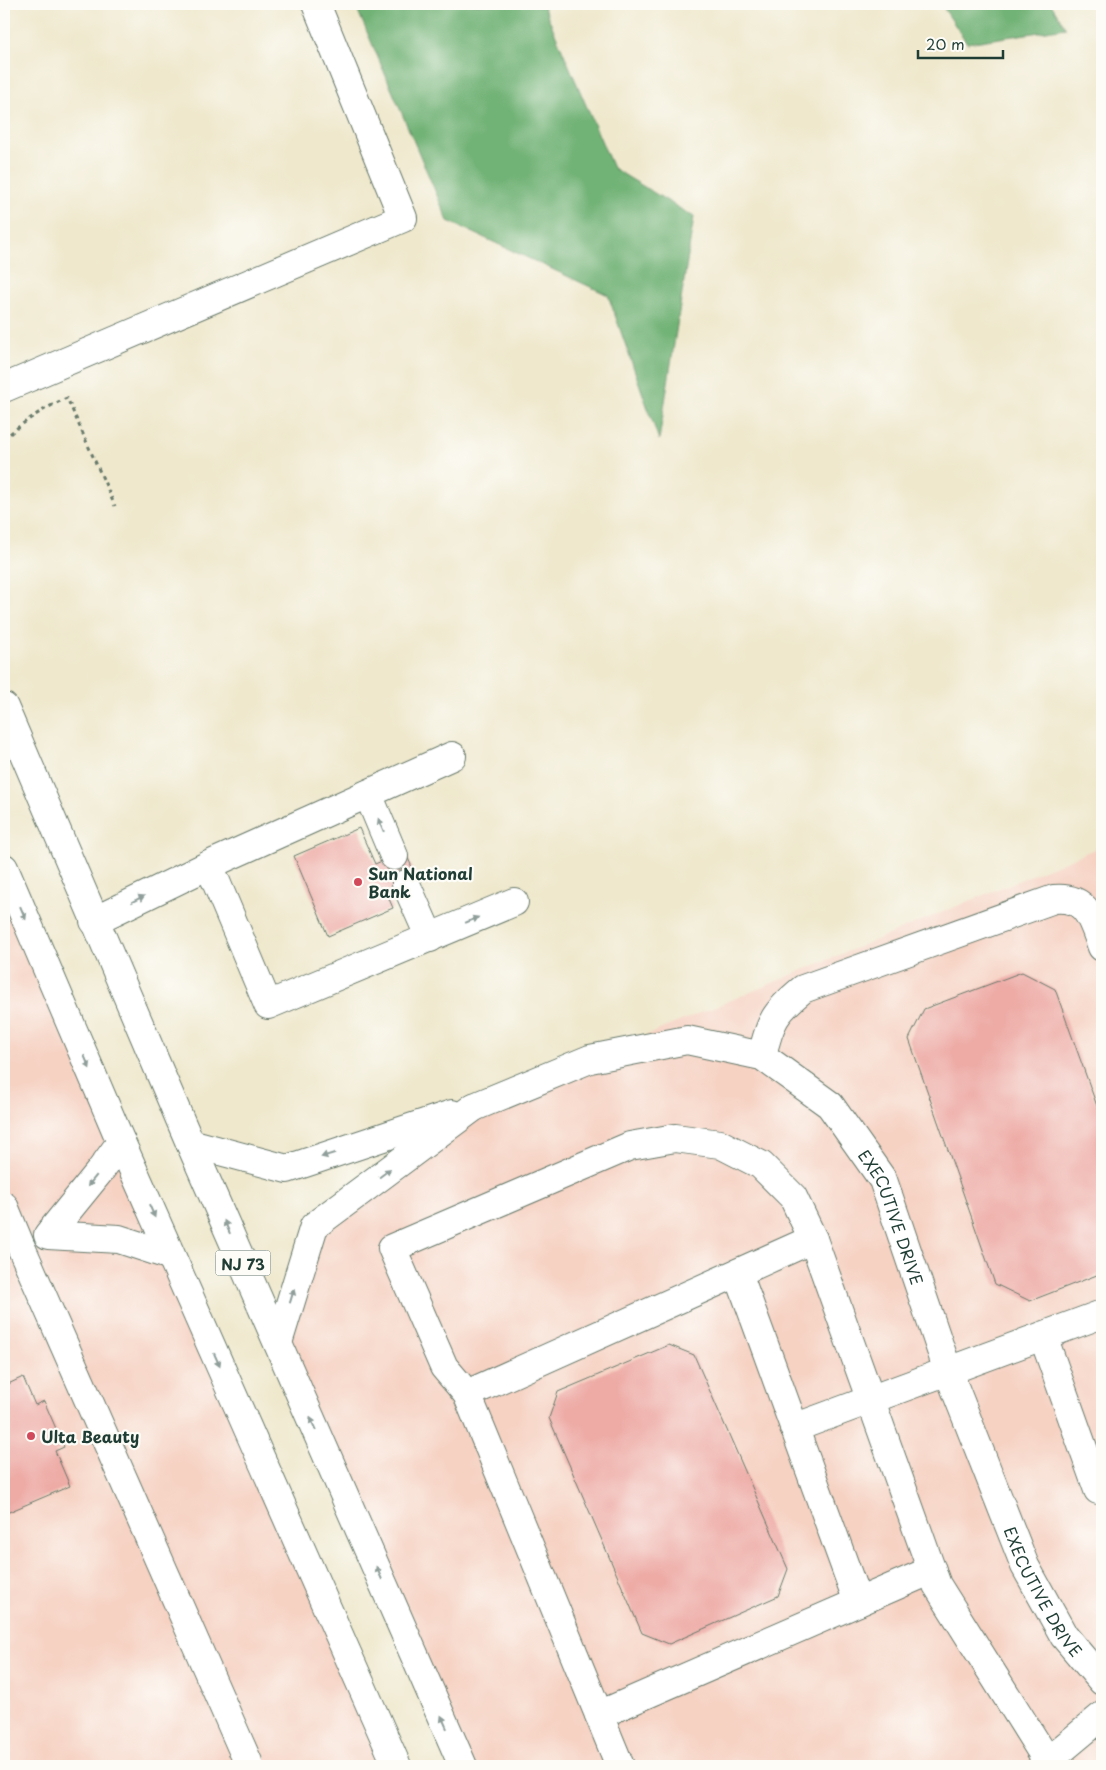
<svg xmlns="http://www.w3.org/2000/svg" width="1106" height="1770" font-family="'Playpen Sans',sans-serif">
<rect width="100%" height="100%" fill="#fdfcf7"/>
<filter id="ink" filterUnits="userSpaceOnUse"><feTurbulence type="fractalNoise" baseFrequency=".02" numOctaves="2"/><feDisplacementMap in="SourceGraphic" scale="10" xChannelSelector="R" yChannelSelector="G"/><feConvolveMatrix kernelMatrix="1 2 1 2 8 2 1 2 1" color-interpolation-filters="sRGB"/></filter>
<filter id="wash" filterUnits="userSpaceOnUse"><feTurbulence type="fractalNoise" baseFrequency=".0096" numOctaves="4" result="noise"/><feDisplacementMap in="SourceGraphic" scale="20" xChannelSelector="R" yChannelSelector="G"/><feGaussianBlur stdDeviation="1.12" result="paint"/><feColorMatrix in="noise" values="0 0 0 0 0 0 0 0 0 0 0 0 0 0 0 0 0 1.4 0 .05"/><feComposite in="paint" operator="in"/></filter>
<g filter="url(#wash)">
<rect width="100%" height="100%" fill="#efe8cd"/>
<!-- built -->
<g fill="#f6d2c3">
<polygon points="1102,846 1102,1766 463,1766 278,1343 314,1226 474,1107"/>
<polygon points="4,868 396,1766 4,1766"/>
</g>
<!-- forest -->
<g fill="#71b276" stroke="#487855">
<polygon points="355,4 547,4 543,5 613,168 694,217 659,440 608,295 448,221"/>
<polygon points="941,4 1051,4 1066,28 967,43"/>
</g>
<g id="blocks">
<!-- building -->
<g fill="#eeaba6">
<polygon points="359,828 375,864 405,851 417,879 386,892 393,908 328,936 294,856"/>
<polygon points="1022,972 1055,989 1102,1120 1102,1273 1030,1301 995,1284 909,1039 924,1009"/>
<polygon points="669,1345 694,1355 788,1569 778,1596 669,1644 642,1633 549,1418 558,1392"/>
<polygon points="23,1377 35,1405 44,1401 64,1447 55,1451 70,1486 4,1514 4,1386"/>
</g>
</g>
</g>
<g filter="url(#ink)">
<use href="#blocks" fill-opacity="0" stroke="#68796a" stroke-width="1"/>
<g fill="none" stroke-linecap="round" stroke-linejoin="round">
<defs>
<g id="minor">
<polyline points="4,388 403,218 316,4"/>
<polyline points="368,794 394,856"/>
<polyline points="209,865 268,1005 514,902"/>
<polyline points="406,884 430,938"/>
<polyline points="94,921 209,865 452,756"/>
<path d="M762,1056C770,1021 775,1012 803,989L1054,899C1088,896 1092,920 1102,947"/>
<path id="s1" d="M474,1107L590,1059L687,1040L762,1056L830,1105L883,1180L948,1371L1025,1566L1064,1636L1102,1681"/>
<polyline points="121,1142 100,1171 48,1235 119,1239 171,1256"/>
<polyline points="4,1206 21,1247 248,1762 248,1766"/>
<polyline points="738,1273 858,1602"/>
<polyline points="1043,1336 1098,1490 1102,1488"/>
<polyline points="467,1394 813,1239"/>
<polyline points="794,1428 1102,1314"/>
<polyline points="599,1715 932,1570"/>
<polyline points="620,1766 467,1394 444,1367 392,1248 630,1146 675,1138 720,1144 761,1165 793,1197 813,1239 937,1585 1048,1762"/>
<polyline points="1042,1766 1102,1716"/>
</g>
<g id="highway">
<polyline points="4,707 190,1143 463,1766"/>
<polyline points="4,868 121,1142 397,1766"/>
<polyline points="190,1143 287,1169 452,1114"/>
<polyline points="278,1343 314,1226 474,1107"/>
</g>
</defs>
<!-- minor casing -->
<use href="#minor" stroke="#68796a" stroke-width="30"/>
<!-- highway casing -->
<use href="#highway" stroke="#68796a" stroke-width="30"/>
<!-- path -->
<path stroke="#68796a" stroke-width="3" stroke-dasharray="4 4" stroke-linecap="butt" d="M4,439C23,422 44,408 67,398L115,506"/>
<!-- minor -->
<use href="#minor" stroke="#fff" stroke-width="28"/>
<!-- highway -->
<use href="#highway" stroke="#fff" stroke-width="28"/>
</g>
<!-- one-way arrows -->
<defs><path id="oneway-solid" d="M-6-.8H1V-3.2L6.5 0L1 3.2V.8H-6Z" transform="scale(1.25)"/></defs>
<g fill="#8f9e9a">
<use href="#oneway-solid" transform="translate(381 825) rotate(-113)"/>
<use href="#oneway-solid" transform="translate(138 899) rotate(-26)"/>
<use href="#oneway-solid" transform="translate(23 913) rotate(67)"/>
<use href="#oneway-solid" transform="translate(472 920) rotate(-23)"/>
<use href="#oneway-solid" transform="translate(87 1062) rotate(67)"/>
<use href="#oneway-solid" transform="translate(328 1155) rotate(162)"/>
<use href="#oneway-solid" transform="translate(385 1173) rotate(-37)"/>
<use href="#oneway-solid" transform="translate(92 1181) rotate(129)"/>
<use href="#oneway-solid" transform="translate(152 1211) rotate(66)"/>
<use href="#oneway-solid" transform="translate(227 1227) rotate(-114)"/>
<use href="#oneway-solid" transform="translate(292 1296) rotate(-73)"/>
<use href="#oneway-solid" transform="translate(217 1360) rotate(66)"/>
<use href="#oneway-solid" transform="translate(313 1424) rotate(-114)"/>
<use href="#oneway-solid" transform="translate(379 1573) rotate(-114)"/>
<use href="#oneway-solid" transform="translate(444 1722) rotate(-114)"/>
</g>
</g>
<!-- markers -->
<g fill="#d1495b" stroke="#fdfcf7" stroke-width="2">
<circle cx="358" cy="882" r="5"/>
<circle cx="31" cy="1436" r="5"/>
</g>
<g text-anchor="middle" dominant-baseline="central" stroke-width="4.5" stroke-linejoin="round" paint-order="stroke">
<!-- shield labels -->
<rect fill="#fdfcf7" stroke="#62766e" stroke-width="1" x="215.5" y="1250.5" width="55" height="25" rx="4"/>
<g font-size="15" font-weight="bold" fill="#1f3d34">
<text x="243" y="1263">NJ 73</text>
</g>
<!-- poi labels -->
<g font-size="16" font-weight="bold" fill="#1f3d34" stroke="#fdfcf7" text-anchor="start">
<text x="368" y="873">Sun National<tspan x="368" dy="18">Bank</tspan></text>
<text x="41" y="1436">Ulta Beauty</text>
</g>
<!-- street labels -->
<g font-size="16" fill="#1f3d34" stroke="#fdfcf7">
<text stroke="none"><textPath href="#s1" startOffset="514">EXECUTIVE DRIVE</textPath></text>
<text stroke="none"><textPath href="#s1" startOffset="919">EXECUTIVE DRIVE</textPath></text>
</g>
</g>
<!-- margin -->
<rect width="1106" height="1770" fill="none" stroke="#fdfcf7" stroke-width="20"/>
<!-- scale -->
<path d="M918 50v8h85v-8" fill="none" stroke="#1f3d34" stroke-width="2.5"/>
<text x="926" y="50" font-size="15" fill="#1f3d34" stroke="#fdfcf7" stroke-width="4" paint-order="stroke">20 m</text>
</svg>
